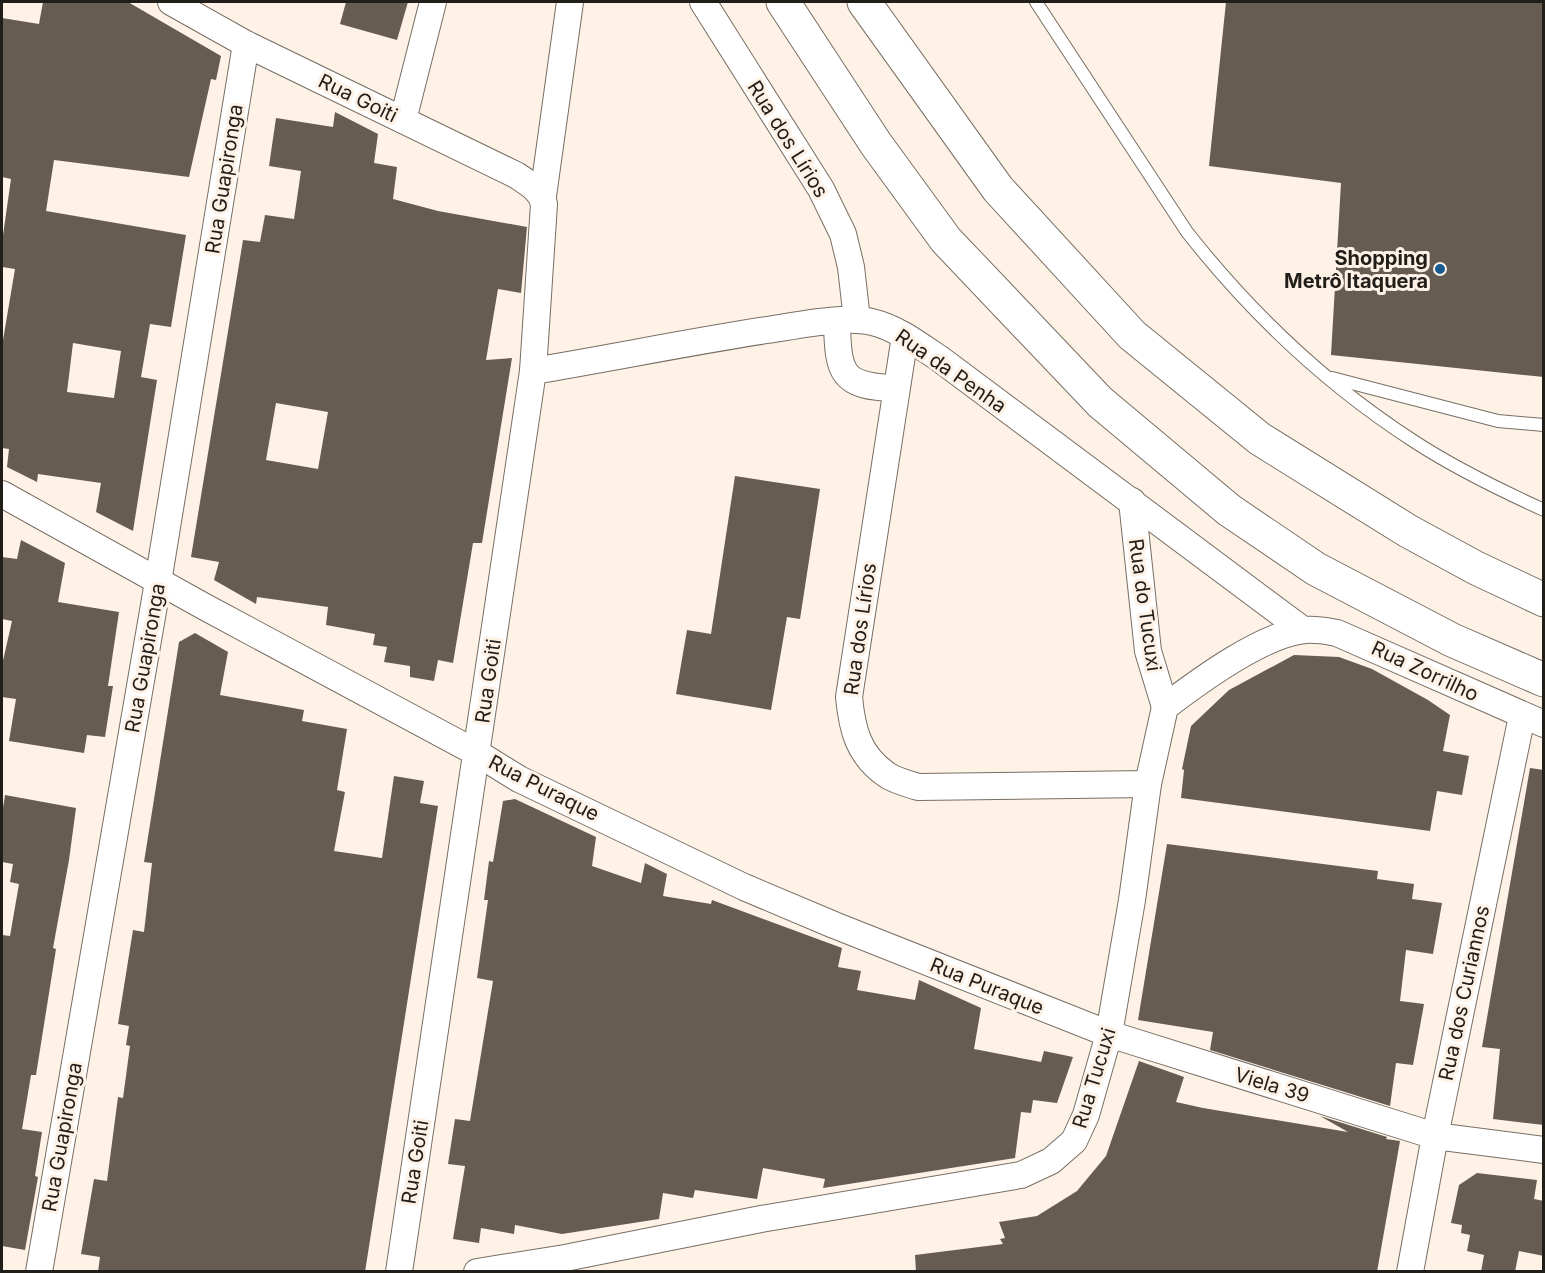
<svg xmlns="http://www.w3.org/2000/svg" width="1545" height="1273" font-family="Inter,sans-serif">
<rect width="100%" height="100%" fill="#fef2e7"/>
<!-- building -->
<g fill="#665c52" fill-rule="evenodd">
<path d="M43,2H128L221,56L216,80L211,79L189,177L54,160L46,211L186,235L171,327L150,324L141,377L157,380L133,531L96,512L101,483L38,474L37,482L7,467L9,449L2,448V346L15,269L2,267V242L11,179L2,177V18L39,24ZM73,343L121,351L114,398L67,392Z"/>
<polygon points="346,2 408,2 397,40 340,24"/>
<polygon points="1226,2 1544,2 1544,377 1331,355 1341,183 1209,166"/>
<path d="M335,112L378,134L374,163L397,167L393,199L438,211L527,227L521,293L498,289L486,360L512,358L482,543H473L453,663L438,660L434,681L410,677V666L384,662L387,647L373,645L375,634L326,625L328,607L257,597L256,604L214,580L219,562L191,557L243,240L260,242L265,215L294,219L301,171L269,166L276,118L333,127ZM276,403L328,412L318,469L266,460Z"/>
<polygon points="735,476 820,489 800,619 787,617 771,710 676,694 687,630 711,634"/>
<polygon points="21,540 65,563 58,602 119,612 108,686 113,686 105,737 87,735 84,753 9,741 16,699 2,697 2,665 12,621 2,619 2,557 17,559"/>
<polygon points="195,633 228,652 220,695 304,710 302,721 347,729 337,790 345,792 334,851 382,858 394,776 424,781 420,803 438,806 365,1272 98,1272 100,1257 81,1254 94,1179 107,1181 118,1097 123,1098 130,1046 126,1045 129,1026 118,1024 133,930 144,932 152,863 144,862 179,642"/>
<polygon points="1294,655 1339,657 1372,669 1428,700 1450,715 1443,751 1469,756 1462,795 1437,791 1430,831 1181,798 1184,770 1182,769 1191,726 1229,690"/>
<polygon points="1530,768 1544,770 1544,1125 1493,1119 1500,1049 1482,1047"/>
<polygon points="5,795 76,808 69,860 53,948 56,949 36,1075 31,1075 22,1129 42,1132 35,1176 38,1177 25,1250 2,1246 2,935 10,936 19,884 10,882 13,864 2,862 2,814"/>
<polygon points="515,799 596,837 592,866 641,883 645,863 667,874 663,896 711,904 712,900 842,948 838,967 861,971 857,990 915,1000 919,980 981,1008 974,1049 1041,1062 1044,1051 1073,1057 1057,1103 1033,1100 1031,1113 1021,1112 1015,1158 823,1188 825,1179 763,1168 757,1199 695,1190 693,1198 663,1193 659,1219 562,1234 515,1225 514,1234 481,1228 479,1243 453,1239 465,1166 448,1164 455,1119 470,1121 493,981 477,978 488,900 484,900 489,861 493,862 503,801"/>
<polygon points="1167,844 1378,871 1377,879 1414,884 1412,899 1442,903 1433,954 1406,950 1400,1001 1424,1004 1413,1065 1396,1063 1390,1106 1210,1050 1213,1032 1138,1020"/>
<polygon points="1139,1061 1184,1077 1176,1102 1203,1108 1348,1132 1320,1116 1387,1137 1386,1139 1400,1141 1377,1272 916,1272 915,1255 1003,1244 1000,1239 1005,1238 999,1222 1037,1216 1077,1191 1106,1156"/>
<polygon points="1477,1173 1537,1180 1534,1199 1544,1201 1544,1256 1519,1251 1515,1272 1481,1272 1484,1255 1467,1251 1470,1235 1461,1233 1462,1225 1451,1223 1459,1185"/>
</g>
<g fill="none" stroke-linecap="round" stroke-linejoin="round">
<defs>
<g id="lane">
<path d="M1036,2L1187,232C1250,312 1328,386 1415,442C1455,468 1500,490 1544,510"/>
<polyline points="1332,378 1498,421 1544,425"/>
</g>
<g id="street">
<path d="M171,2L246,44L516,175C528,183 541,190 544,204L533,371L399,1272"/>
<polyline points="703,2 821,189 843,234 851,267 857,320"/>
<polyline points="403,120 433,2"/>
<polyline points="543,196 570,2"/>
<path d="M837,322C838,373 841,387 896,388"/>
<path d="M905,336L849,697C852,729 858,755 887,775C896,781 909,784 918,787L1148,784"/>
<path d="M533,371C611,358 689,342 767,330C795,326 845,315 872,322C897,328 919,345 940,359L1303,630"/>
<polyline points="2,494 205,607 477,753 519,779 744,887 834,925 1109,1034 1435,1136 1544,1150"/>
<polyline points="1132,501 1148,651 1165,707"/>
<polyline points="39,1272 158,582 246,44"/>
<path d="M477,1272L565,1258L761,1219L1021,1175L1051,1161L1074,1141L1086,1115L1109,1034L1132,900L1148,784L1165,707C1199,681 1263,634 1305,630C1317,629 1326,631 1337,633L1544,724"/>
<polyline points="1410,1272 1435,1136 1522,716"/>
</g>
<g id="primary">
<polyline points="783,2 876,144 946,240 1100,402 1229,510 1316,569 1452,640 1544,680"/>
<polyline points="864,2 998,189 1132,335 1260,439 1408,531 1476,568 1544,600"/>
</g>
</defs>
<!-- lane casing -->
<use href="#lane" stroke="#786e64" stroke-width="14"/>
<!-- street casing -->
<use href="#street" stroke="#786e64" stroke-width="28"/>
<!-- primary casing -->
<use href="#primary" stroke="#786e64" stroke-width="35"/>
<!-- lane -->
<use href="#lane" stroke="#fff" stroke-width="12"/>
<!-- street -->
<use href="#street" stroke="#fff" stroke-width="26"/>
<!-- primary -->
<use href="#primary" stroke="#fff" stroke-width="33"/>
</g>
<!-- markers -->
<circle fill="#195b90" stroke="#fef2e7" stroke-width="2" cx="1440" cy="269" r="6"/>
<g text-anchor="middle" dominant-baseline="central" stroke-width="6" stroke-linejoin="round" paint-order="stroke">
<!-- street labels -->
<g font-size="20" fill="#211d19" stroke="#fef2e7">
<text transform="translate(358 98) rotate(26)">Rua Goiti</text>
<text transform="translate(788 139) rotate(58)">Rua dos Lírios</text>
<text transform="translate(224 179) rotate(-81)">Rua Guapironga</text>
<text transform="translate(951 371) rotate(35)">Rua da Penha</text>
<text transform="translate(1145 605) rotate(82)">Rua do Tucuxi</text>
<text transform="translate(860 629) rotate(-82)">Rua dos Lírios</text>
<text transform="translate(145 658) rotate(-80)">Rua Guapironga</text>
<text transform="translate(1425 671) rotate(25)">Rua Zorrilho</text>
<text transform="translate(488 681) rotate(-82)">Rua Goiti</text>
<text transform="translate(544 788) rotate(27)">Rua Puraque</text>
<text transform="translate(987 986) rotate(22)">Rua Puraque</text>
<text transform="translate(1464 993) rotate(-78)">Rua dos Curiannos</text>
<text transform="translate(1094 1078) rotate(-73)">Rua Tucuxi</text>
<text transform="translate(1272 1085) rotate(17)">Viela 39</text>
<text transform="translate(62 1137) rotate(-80)">Rua Guapironga</text>
<text transform="translate(415 1162) rotate(-81)">Rua Goiti</text>
</g>
<!-- poi labels -->
<g font-size="20" font-weight="bold" fill="#211d19" stroke="#fef2e7" text-anchor="end">
<text x="1428" y="258">Shopping<tspan x="1428" dy="23">Metrô Itaquera</tspan></text>
</g>
</g>
<!-- border -->
<rect width="1545" height="1273" fill="none" stroke="#211d19" stroke-width="6"/>
</svg>
